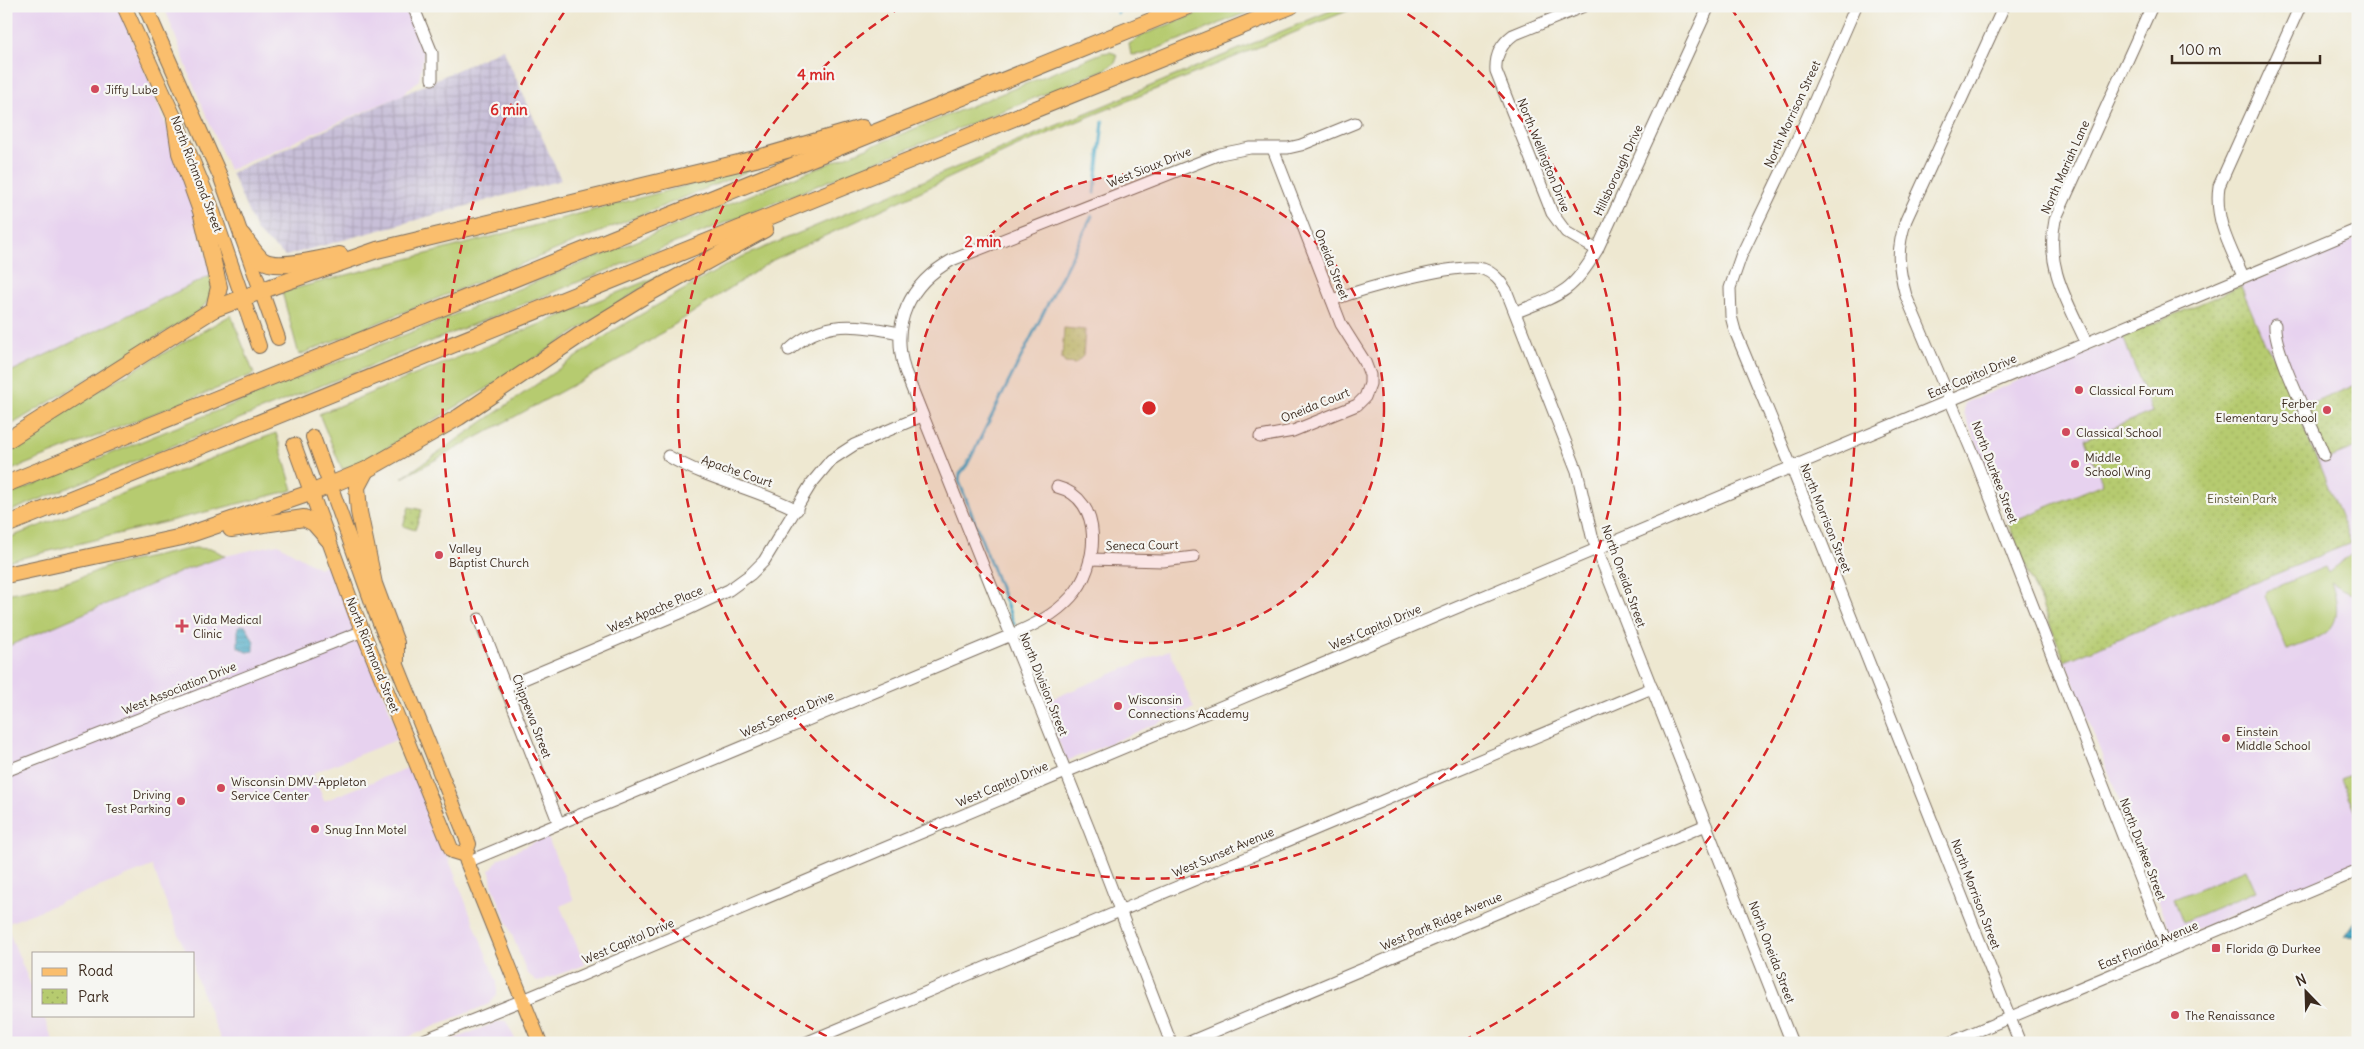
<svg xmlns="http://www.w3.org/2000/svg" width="2364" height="1049" font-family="Delius,sans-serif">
<defs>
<pattern id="industrial-grid" width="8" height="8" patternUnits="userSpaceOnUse" patternTransform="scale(1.25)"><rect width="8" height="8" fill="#c8bfd8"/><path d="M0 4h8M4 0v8" fill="none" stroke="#ada4b9"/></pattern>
<pattern id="park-dots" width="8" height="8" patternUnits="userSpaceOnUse" patternTransform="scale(1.25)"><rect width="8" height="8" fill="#b6cb6f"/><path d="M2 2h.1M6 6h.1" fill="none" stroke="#9dae60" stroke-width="1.8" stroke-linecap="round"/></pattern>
<pattern id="water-rules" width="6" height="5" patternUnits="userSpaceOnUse" patternTransform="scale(1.25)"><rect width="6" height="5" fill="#46a8c6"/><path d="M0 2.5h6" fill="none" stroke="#3c89a0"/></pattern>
</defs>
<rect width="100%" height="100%" fill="#f6f6f2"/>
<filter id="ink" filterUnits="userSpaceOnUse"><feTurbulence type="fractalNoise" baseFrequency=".02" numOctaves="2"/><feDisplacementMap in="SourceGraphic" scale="10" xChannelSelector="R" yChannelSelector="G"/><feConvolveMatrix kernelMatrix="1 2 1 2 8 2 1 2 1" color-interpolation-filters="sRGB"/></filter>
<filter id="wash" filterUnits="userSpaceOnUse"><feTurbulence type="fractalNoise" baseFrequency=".0096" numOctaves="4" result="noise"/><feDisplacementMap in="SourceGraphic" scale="20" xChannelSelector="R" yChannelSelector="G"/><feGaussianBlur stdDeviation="1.12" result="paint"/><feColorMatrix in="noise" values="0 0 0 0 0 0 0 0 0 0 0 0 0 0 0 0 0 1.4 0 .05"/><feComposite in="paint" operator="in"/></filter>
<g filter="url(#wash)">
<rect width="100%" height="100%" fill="#eee8d1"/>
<!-- built -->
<g fill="#e7d2ef">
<polygon points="6,6 119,6 175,147 212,275 6,374"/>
<polygon points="164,6 404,6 424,53 419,80 402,95 229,170 192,81"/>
<polygon points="2358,238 2358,863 2178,937 2170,930 2065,661 2351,543 2278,364 2265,344 2241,286"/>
<polygon points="2123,337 2170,455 2008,523 1964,413 1964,405 1967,402"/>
<polygon points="278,544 319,568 330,563 401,738 313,773 324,801 412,766 497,982 497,995 489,1004 394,1043 222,1043 194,972 194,953 186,953 152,866 6,924 6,647 187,569 225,556"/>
<polygon points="1169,650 1194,708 1067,761 1042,703"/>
<polygon points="547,836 574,900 560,906 585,965 538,982 527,973 492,884 490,871 498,859"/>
<polygon points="6,925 34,993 34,1015 43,1015 54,1043 6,1043"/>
<polygon points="506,1021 517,1043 444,1043 497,1022"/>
</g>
<!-- industrial -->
<polygon fill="url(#industrial-grid)" points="503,49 561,180 285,256 257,232 231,173"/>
<!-- green -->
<g fill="#b6cb6f" stroke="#787a46">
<polygon points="1216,6 1263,6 1144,54 1131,55 1129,44 1145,34"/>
<polygon points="1342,6 1359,6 1020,145 773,260 628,355 402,478 616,329 737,259"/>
<polygon points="1110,52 1116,54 1117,58 1115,63 1106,69 6,513 6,496 1102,53"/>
<polygon points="761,166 299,355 282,292"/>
<path d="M212,275C214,293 209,303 195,314L6,428V374Z"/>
<polygon points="661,275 513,373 355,467 342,469 319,414"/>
<polygon points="231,315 254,374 6,472 6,449 92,394"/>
<polygon points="276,433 293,490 6,562 6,539"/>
<polygon points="194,548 213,549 225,556 187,569 6,647 6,594 71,581 109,566"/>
<path d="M2358,549V595L2342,589L2331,582C2347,630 2328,635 2287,650L2265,596L2266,591L2325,567L2328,573Z"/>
<polygon points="2358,772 2358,820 2341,779"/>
<polygon points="2246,869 2256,891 2183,922 2174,899"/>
</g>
<!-- park -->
<g fill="url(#park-dots)" stroke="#787a46">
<polygon points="2241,286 2265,344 2278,364 2351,543 2065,661 2008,523 2103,484 2085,439 2152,412 2123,337"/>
<polygon points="1064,328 1085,330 1083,356 1075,364 1065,363 1062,359"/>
<polygon points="2358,384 2358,447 2323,461 2301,408"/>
<polygon points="409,507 422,510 415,530 403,526"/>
</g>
<!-- water -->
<g fill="url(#water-rules)" stroke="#406972">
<polygon points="240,625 246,626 254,642 254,651 247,652 238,647 238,627"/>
<polygon points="2358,908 2358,937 2345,936 2356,920"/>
</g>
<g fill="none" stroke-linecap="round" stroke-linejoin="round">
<!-- stream -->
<g stroke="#46a8c6" stroke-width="3">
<polyline points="1118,13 1118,6"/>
<polyline points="1095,193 1103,122"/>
<polyline points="1014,624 959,481 960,474 967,465 1092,216"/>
</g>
</g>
</g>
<g filter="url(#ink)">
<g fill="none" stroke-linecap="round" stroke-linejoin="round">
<defs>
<g id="minor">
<polyline points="413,6 432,53 432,79"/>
<path d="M1584,6L1513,35C1501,44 1495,56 1496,71L1552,213L1566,232L1597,250"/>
<polyline points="1856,6 1803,127 1741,256 1730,288 1731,316 1735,331 1791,466 2020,1043"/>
<path d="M2004,6L1906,220C1896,250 1898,266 1906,296L1976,461L2168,951"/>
<path d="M2243,276C2230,247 2214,219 2219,186L2300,6"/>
<path d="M1332,300C1360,290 1458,261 1483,269C1494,273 1500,281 1506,290L1577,471L1592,536L1602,562L1792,1043"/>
<path d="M1516,312C1560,295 1572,293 1597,250L1709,6"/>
<path d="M2275,325C2273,350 2313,427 2324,455"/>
<path d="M2086,342C2067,300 2045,267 2055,220L2152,6"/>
<path d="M789,350C823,319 856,324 899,333"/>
<polyline points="1260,437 1293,431 1357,405 1365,397 1370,384 1370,375 1365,362 1341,324 1273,149"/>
<path d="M668,456C708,480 755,488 797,510"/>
<polyline points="1090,559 1163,561 1194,557"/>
<polyline points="479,619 559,824"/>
<polyline points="505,687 678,614 729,590 751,574 764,561 811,484 831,460 854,445 922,416"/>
<polyline points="6,771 363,631"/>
<path d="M467,862L1009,636C1032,626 1054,616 1071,597C1099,567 1105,499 1057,487"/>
<polyline points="416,1043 523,1000 2358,229"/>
<polyline points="805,1043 1652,688"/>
<path d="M1171,1043L1090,832L905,371C890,324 909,284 952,260L1220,154L1250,148H1288L1301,145L1355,123"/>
<polyline points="1187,1043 1706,825"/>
<polyline points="1949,1043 2358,871"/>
</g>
<g id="major">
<polyline points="124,6 175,119 210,203 259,346"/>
<polyline points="145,6 221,178 278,338"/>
<polyline points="313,437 374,608 469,844 465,855 467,862 540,1043"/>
<polyline points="294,445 356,615 452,851 465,855"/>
</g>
<g id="highway">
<polyline points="175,119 180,153 201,211 219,287 214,309"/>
<path d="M242,235C248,243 255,254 262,260C277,271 322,258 340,255"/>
<polyline points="6,441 214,309 274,286 377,250 755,159 862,128"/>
<polyline points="366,470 357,487 359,512 374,584 396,643 396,661"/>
<polyline points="6,484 1188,6"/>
<polyline points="6,525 1291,6"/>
<polyline points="231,529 304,518 314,523 328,539"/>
<polyline points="6,575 182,537 313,492 366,470 459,417 577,337 642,297 765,229"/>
</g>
</defs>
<!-- minor casing -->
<use href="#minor" stroke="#7a6c5d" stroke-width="13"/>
<!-- major casing -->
<use href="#major" stroke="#7a6c5d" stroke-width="16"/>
<!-- highway casing -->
<use href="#highway" stroke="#7a6c5d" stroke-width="18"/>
<!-- minor -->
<use href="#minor" stroke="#fff" stroke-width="11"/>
<!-- major -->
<use href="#major" stroke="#fabe6d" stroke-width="14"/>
<!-- highway -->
<use href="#highway" stroke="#fabe6d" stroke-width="16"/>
</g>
</g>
<!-- distance rings -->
<circle cx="1149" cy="408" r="235" fill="#d62828" fill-opacity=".12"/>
<g fill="none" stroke="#d62828" stroke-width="2.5" stroke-dasharray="9 6">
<circle cx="1149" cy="408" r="235"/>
<path d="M1395 6A471 471 0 1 1 903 6"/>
<path d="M840 1043A706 706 0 0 1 567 8M1731 8A706 706 0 0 1 1458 1043"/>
</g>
<!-- markers -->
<g fill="#d1495b" stroke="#f6f6f2" stroke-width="2">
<circle cx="95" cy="89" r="5"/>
<circle cx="2079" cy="390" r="5"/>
<circle cx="2327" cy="410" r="5"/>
<circle cx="2066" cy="432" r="5"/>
<circle cx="2075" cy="464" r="5"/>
<circle cx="439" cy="555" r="5"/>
<path d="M179.5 618.5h5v5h5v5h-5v5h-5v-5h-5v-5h5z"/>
<circle cx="1118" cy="706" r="5"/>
<circle cx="2226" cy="738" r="5"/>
<circle cx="221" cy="788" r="5"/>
<circle cx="181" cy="801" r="5"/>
<circle cx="315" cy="829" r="5"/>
<rect x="2211" y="943" width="10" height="10" rx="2.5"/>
<circle cx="2175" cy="1015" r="5"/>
</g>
<g text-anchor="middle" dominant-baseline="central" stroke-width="4.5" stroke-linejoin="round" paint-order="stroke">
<!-- poi labels -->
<g font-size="12" fill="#3b2a1e" stroke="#f6f6f2" text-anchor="start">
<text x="105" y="89">Jiffy Lube</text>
<text x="2089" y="390">Classical Forum</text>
<text x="2317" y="403" text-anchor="end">Ferber<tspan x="2317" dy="14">Elementary School</tspan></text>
<text x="2076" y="432">Classical School</text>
<text x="2085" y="457">Middle<tspan x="2085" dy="14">School Wing</tspan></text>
<text x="449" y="548">Valley<tspan x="449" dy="14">Baptist Church</tspan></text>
<text x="193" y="619">Vida Medical<tspan x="193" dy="14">Clinic</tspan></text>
<text x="1128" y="699">Wisconsin<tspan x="1128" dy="14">Connections Academy</tspan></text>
<text x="2236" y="731">Einstein<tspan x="2236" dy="14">Middle School</tspan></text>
<text x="231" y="781">Wisconsin DMV-Appleton<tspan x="231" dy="14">Service Center</tspan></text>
<text x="171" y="794" text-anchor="end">Driving<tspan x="171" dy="14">Test Parking</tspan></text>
<text x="325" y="829">Snug Inn Motel</text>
<text x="2226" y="948">Florida @ Durkee</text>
<text x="2185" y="1015">The Renaissance</text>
</g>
<!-- street labels -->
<g font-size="12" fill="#3b2a1e" stroke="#f6f6f2">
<text transform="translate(1792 114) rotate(-65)">North Morrison Street</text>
<text transform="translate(1544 155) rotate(68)">North Wellington Drive</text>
<text transform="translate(1149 167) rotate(-22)">West Sioux Drive</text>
<text transform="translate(2065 167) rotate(-66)">North Mariah Lane</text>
<text transform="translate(1618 170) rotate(-65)">Hillsborough Drive</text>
<text transform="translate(197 174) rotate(69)">North Richmond Street</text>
<text transform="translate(1332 264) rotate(69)">Oneida Street</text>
<text transform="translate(1972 376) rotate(-23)">East Capitol Drive</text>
<text transform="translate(1315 405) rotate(-22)">Oneida Court</text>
<text transform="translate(737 471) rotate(19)">Apache Court</text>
<text transform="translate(1995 472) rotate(69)">North Durkee Street</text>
<text transform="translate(1826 518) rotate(68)">North Morrison Street</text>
<text transform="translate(1142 545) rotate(-1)">Seneca Court</text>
<text transform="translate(1624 576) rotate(70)">North Oneida Street</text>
<text transform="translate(655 609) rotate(-23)">West Apache Place</text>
<text transform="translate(1375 627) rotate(-23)">West Capitol Drive</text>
<text transform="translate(373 655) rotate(68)">North Richmond Street</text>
<text transform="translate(1044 684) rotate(68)">North Division Street</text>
<text transform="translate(179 688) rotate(-22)">West Association Drive</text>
<text transform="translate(787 714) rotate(-23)">West Seneca Drive</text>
<text transform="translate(532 716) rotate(69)">Chippewa Street</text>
<text transform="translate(1002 784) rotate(-23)">West Capitol Drive</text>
<text transform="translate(2143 849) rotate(69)">North Durkee Street</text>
<text transform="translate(1223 852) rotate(-23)">West Sunset Avenue</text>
<text transform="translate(1976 894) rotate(69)">North Morrison Street</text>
<text transform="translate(1441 921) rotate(-23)">West Park Ridge Avenue</text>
<text transform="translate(628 941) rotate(-23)">West Capitol Drive</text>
<text transform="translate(2148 945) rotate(-23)">East Florida Avenue</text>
<text transform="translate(1772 952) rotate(69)">North Oneida Street</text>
</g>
<!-- park labels -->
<g font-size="12" fill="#5a5232" stroke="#f6f6f2">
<text x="2242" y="498">Einstein Park</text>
</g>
</g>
<circle cx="1149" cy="408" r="8" fill="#d62828" stroke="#f6f6f2" stroke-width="2.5"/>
<g font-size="15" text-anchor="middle" font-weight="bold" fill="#d62828" stroke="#f6f6f2" stroke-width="4.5" stroke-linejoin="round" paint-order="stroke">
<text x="816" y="80">4 min</text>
<text x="509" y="115">6 min</text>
<text x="983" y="247">2 min</text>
</g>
<!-- margin -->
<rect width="2364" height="1049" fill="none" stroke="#f6f6f2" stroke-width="25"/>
<!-- legend -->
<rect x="32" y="952" width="162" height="65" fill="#f6f6f2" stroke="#aba49d"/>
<rect x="42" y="968" width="25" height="8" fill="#fabe6d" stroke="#aba49d"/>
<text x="78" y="976" font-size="15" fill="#3b2a1e">Road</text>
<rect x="42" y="989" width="25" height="15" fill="url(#park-dots)" stroke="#aba49d"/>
<text x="78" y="1002" font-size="15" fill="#3b2a1e">Park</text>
<!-- north arrow -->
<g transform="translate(2306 992) rotate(337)" stroke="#f6f6f2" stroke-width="4" paint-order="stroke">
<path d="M0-4L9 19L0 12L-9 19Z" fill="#3b2a1e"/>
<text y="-8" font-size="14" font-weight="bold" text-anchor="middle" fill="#3b2a1e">N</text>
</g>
<!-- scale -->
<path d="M2172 55v8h148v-8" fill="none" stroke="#3b2a1e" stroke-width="2.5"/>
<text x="2179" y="55" font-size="15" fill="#3b2a1e" stroke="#f6f6f2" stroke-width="4" paint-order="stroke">100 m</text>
</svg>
